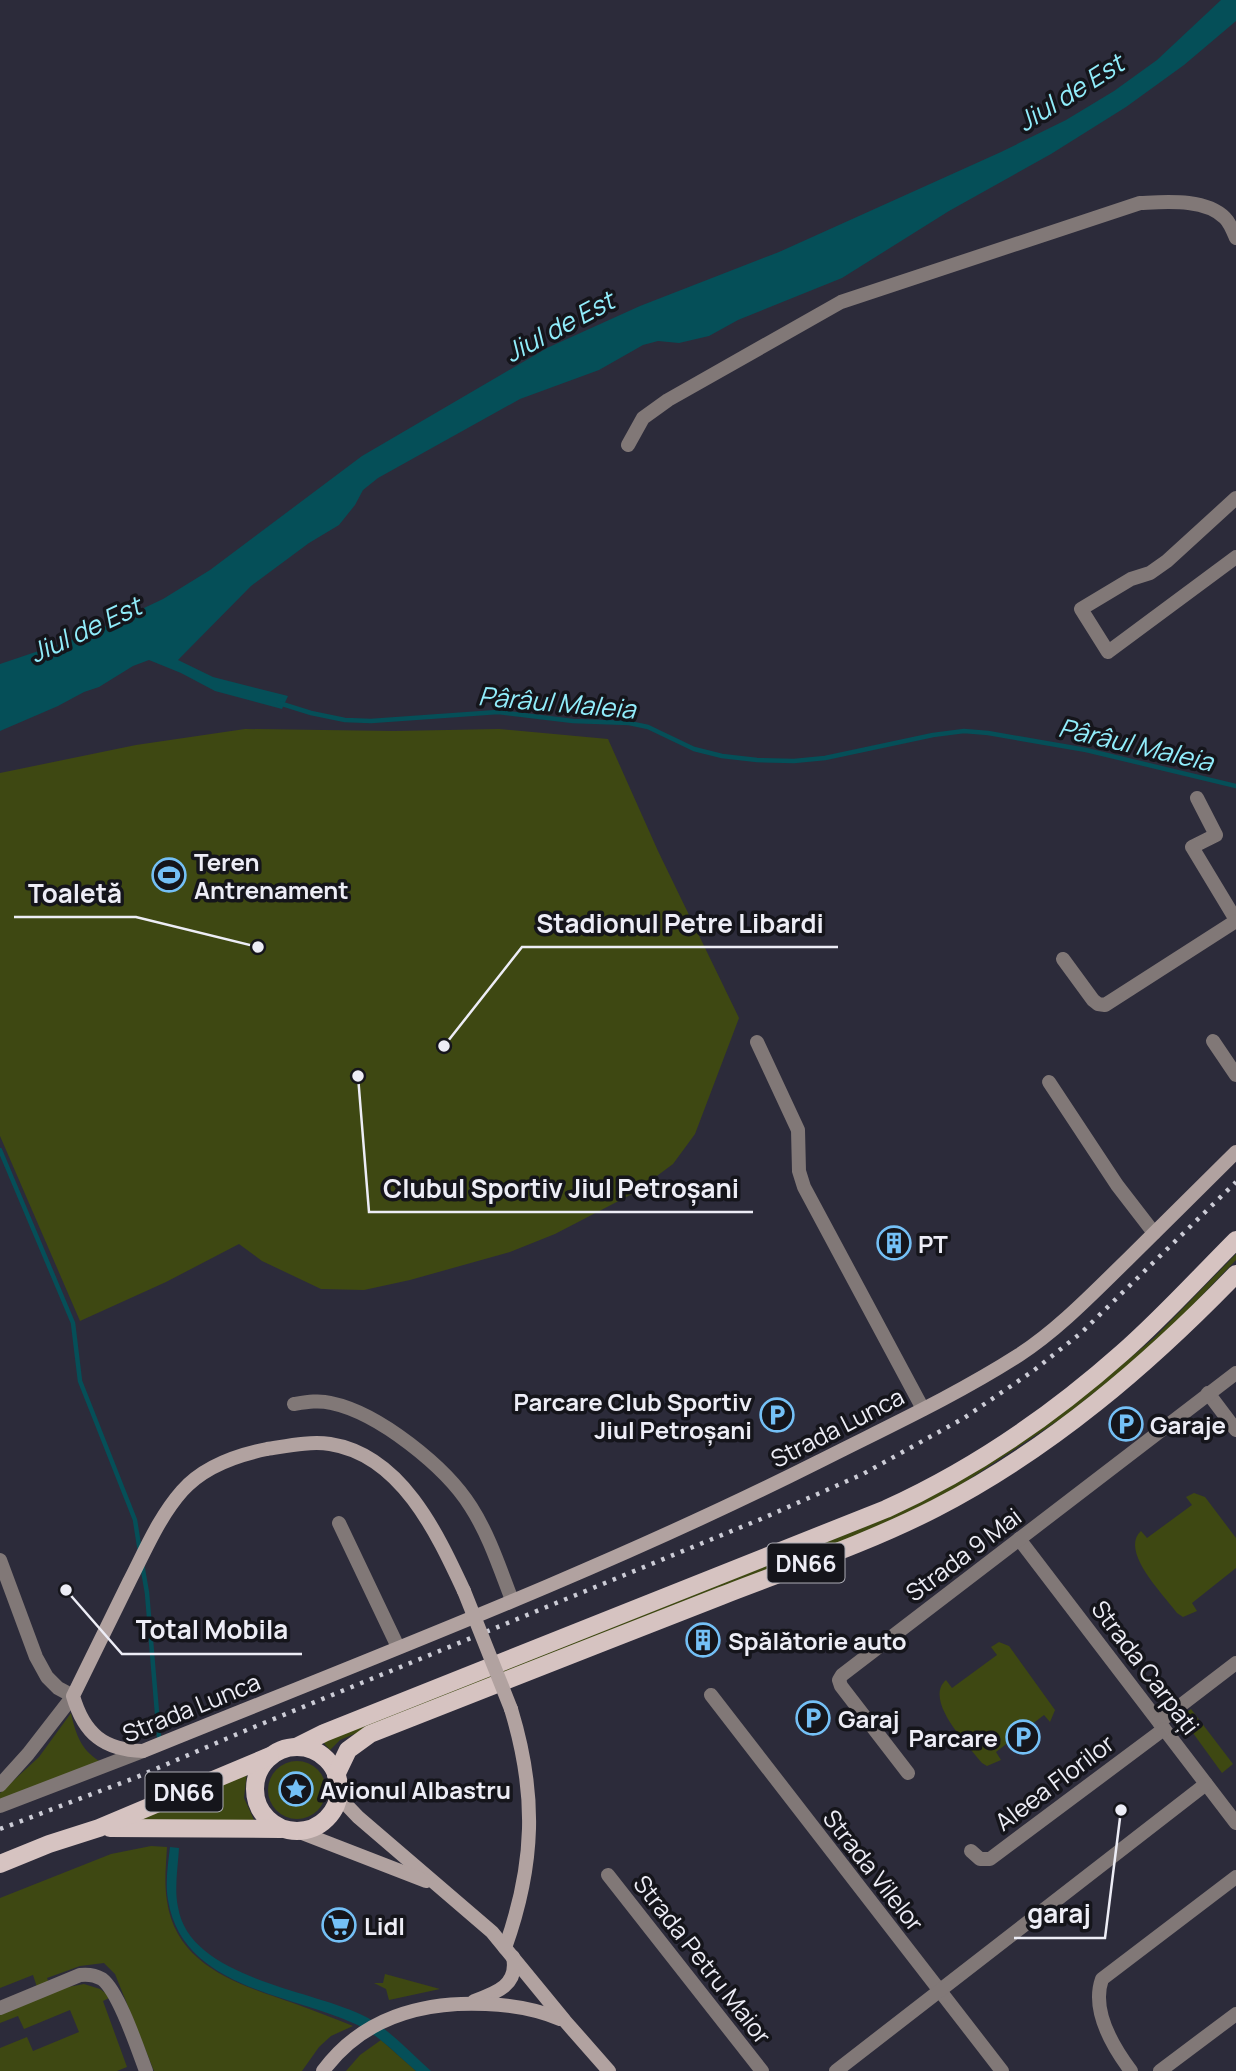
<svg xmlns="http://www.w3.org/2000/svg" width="1236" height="2071" font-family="Manrope,sans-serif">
<rect width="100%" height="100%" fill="#2c2b3a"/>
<!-- green -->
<g fill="#3e4812">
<polygon points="245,729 394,731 499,729 608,739 658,851 739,1018 695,1134 673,1164 634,1193 555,1234 510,1252 410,1280 364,1290 321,1289 262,1261 239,1244 166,1282 80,1321 0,1136 0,773 136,745"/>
<polygon points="1236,1254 1236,1260 1154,1345 1065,1416 956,1488 908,1513 846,1540 385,1721 340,1740 330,1750 321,1740 862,1528 1101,1382 1154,1338"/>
<path d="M1194,1493L1205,1497L1236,1538V1568L1192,1603L1197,1611L1183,1617L1177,1613C1164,1595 1119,1551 1141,1531L1147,1538L1192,1505L1186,1497Z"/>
<path d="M999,1642L1009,1646L1055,1710L1050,1722L1044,1715L996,1752L1001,1760L987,1766L982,1763C968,1745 923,1700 946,1680L952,1688L997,1655L991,1647Z"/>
<polygon points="1191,1709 1233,1764 1222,1773 1185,1722 1187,1712"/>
<path d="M71,1713C76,1736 82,1752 103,1763L0,1801V1793L39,1757Z"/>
<circle cx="297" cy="1790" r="29"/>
<polygon points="247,1772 244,1798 255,1822 141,1822 142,1815"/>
<path d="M151,1846L167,1847C166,1865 164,1883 167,1901C176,1966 240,1985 293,2003C313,2010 333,2018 353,2026L331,2036L319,2047L302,2071H154L115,1974L104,1963L80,1966L47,1978L49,1983L37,1987L33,1975L0,1988V1898L111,1854Z"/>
<polygon points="385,1974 440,1989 389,2000 386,1989 374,1983 383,1983"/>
<polygon points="84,1984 100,1989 111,1997 103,2001 127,2067 117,2071 0,2071 0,2048 27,2037 33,2051 79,2032 70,2010 24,2029 18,2016 0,2023 0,2015 63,1988"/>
<polygon points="381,2040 416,2071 346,2071 360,2055"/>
</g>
<!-- water -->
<g fill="#054f58">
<polygon points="1221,0 1236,0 1236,21 1184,65 1126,107 1051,154 949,211 842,278 738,320 709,336 679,343 658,341 643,345 599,370 520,399 378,478 363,490 355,505 339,525 309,543 251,586 178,660 213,677 288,696 282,709 215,691 181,673 149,660 133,666 99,687 84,692 58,706 0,731 0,664 89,634 163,599 210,570 362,456 547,348 640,306 779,252 1001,152 1066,120 1114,91 1157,60"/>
<path d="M170,1847L179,1848C178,1867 174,1888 178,1907C189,1977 307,1989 360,2014C387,2026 409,2052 431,2071H416C396,2054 377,2033 353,2023C288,1994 182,1987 168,1900C165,1883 168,1864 170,1847Z"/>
</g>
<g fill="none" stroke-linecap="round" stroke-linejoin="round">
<!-- stream -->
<g stroke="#054f58" stroke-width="4.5">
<polyline points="279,703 311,713 345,720 371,721 498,712 573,721 629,723 648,727 694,749 722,756 757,760 794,761 825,758 933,735 964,731 988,733 1086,750 1236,786"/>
<polyline points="0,1150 73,1323 80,1381 135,1520 140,1552"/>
<polyline points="142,1564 147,1593 159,1737"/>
</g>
<!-- street -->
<g stroke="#817877" stroke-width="14">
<path d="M628,445L643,418L668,400L841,302L1140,203C1165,202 1205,198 1225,218C1230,223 1233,231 1236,238"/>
<polyline points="1236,498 1167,561 1150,573 1131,579 1081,609 1108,652 1236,557"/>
<polyline points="1197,798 1216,835 1192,847 1236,920"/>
<polyline points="1063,959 1093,1000 1098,1004 1105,1005 1236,921"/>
<polyline points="1213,1041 1236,1075"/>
<polyline points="757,1042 798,1130 799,1171 804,1187 923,1409"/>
<polyline points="1049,1082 1117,1185 1154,1233"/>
<polyline points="1208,1393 1236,1430"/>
<path d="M294,1404C307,1402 319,1400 331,1403C379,1413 446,1467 471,1507C489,1535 500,1569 512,1600"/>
<polyline points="339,1523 398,1647"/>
<polyline points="1019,1539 1236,1823"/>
<polyline points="0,1560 36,1657 47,1677 58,1688 73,1696 28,1754 0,1785"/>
<polyline points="711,1695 1002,2071"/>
<polyline points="1159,1722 1236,1663"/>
<polyline points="908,1773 841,1686 839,1680 842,1675 1236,1373"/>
<polyline points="0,1806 143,1751"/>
<polyline points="971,1851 980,1859 990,1859 1164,1729"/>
<polyline points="608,1875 762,2071"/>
<path d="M0,2008L80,1975C88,1974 95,1975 102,1979C119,1992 138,2050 146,2071"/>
<polyline points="836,2071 1206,1784"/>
<path d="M1131,2071C1113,2047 1091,2010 1102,1979L1236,1877"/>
<polyline points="1160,2071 1236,2014"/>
</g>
<!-- secondary -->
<g stroke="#b1a2a0" stroke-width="14">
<path d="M464,1591C437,1533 401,1455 330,1444C310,1441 287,1446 267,1449C237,1455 203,1467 182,1491C159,1517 145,1551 129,1582C110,1620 92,1658 73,1696C84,1734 104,1750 143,1751C369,1659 599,1572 818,1462C885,1428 955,1396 1019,1355C1059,1329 1094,1292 1128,1259C1164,1223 1200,1188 1236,1152"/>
<polyline points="338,1796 358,1817 492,1932 565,2021 609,2071"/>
<polyline points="297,1831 426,1881"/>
<path d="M505,1948C535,1864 537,1794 511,1709"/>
<path d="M474,2001C496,1993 519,1985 513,1957"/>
<path d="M323,2071C362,2018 422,2001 486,2004C512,2005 536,2009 560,2019"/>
</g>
<!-- primary -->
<g stroke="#d6c3c1" stroke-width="18">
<path d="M296,1747L324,1733L886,1509C972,1470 1051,1416 1122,1353C1162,1318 1198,1278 1236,1240"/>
<circle cx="297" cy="1789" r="42"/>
<path d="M336,1775L348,1750L370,1734C487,1687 604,1642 721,1596C793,1568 868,1543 936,1508C1050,1449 1148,1365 1236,1274"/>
<polyline points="110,1828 281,1829"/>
<polyline points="0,1864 49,1844 99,1828 270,1756"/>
</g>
<!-- rail -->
<polyline stroke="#ccccd6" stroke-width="4.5" stroke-dasharray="3.5 7" stroke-linecap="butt" points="0,1829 137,1777 242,1732 761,1519 863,1474 964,1418 1033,1371 1081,1333 1236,1182"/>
<!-- secondary-bridge -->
<polyline stroke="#b1a2a0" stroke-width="14" points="464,1591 511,1709"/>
</g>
<!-- icons -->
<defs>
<symbol id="stadium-ring" viewBox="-11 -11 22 22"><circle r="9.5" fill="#15151b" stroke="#74c0f6" stroke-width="1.5"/><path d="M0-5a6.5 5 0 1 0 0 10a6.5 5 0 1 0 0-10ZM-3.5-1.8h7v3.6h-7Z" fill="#74c0f6"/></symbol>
<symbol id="building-ring" viewBox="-11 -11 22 22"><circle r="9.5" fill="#15151b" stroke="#74c0f6" stroke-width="1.5"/><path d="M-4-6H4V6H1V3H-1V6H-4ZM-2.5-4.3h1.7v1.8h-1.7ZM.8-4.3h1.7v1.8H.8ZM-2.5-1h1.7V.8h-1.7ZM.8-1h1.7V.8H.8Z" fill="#74c0f6"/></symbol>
<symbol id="parking-ring" viewBox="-11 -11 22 22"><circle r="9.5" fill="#15151b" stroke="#74c0f6" stroke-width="1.5"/><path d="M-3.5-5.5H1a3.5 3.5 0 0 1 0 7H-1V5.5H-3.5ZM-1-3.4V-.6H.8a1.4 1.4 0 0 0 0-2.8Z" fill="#74c0f6"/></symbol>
<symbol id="sight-ring" viewBox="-11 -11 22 22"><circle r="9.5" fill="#15151b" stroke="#74c0f6" stroke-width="1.5"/><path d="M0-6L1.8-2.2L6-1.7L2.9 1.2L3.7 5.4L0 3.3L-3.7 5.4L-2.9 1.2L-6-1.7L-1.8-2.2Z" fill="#74c0f6"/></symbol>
<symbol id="supermarket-ring" viewBox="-11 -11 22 22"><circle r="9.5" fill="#15151b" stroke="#74c0f6" stroke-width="1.5"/><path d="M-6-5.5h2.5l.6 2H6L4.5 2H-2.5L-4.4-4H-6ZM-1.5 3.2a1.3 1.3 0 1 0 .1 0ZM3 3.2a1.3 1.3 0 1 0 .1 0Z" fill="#74c0f6"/></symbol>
</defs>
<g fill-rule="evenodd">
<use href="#stadium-ring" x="150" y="856" width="38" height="38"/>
<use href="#building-ring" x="875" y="1224" width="38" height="38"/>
<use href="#parking-ring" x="758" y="1396" width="38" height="38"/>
<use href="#parking-ring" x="1107" y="1405" width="38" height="38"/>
<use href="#building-ring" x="684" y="1621" width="38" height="38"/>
<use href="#parking-ring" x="794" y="1699" width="38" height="38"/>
<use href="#parking-ring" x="1004" y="1718" width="38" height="38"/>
<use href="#sight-ring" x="277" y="1770" width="38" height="38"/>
<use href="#supermarket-ring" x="320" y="1906" width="38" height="38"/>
</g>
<g text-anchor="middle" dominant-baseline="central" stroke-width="7" stroke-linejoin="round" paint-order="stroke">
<!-- shield labels -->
<g fill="#15151b" stroke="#acacb4" stroke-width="2">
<rect x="767.5" y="1543.5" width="77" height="39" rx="5"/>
<rect x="145.5" y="1772.5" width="77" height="39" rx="5"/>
</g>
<g font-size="23" font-weight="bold" fill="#ededf6">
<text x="806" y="1563">DN66</text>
<text x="184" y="1792">DN66</text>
</g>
<!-- poi labels -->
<g font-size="24" font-weight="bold" fill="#ededf6" stroke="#15151b" text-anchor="start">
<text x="194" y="861">Teren<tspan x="194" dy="28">Antrenament</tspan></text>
<text x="918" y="1243">PT</text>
<text x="752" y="1401" text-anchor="end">Parcare Club Sportiv<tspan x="752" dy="28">Jiul Petroșani</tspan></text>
<text x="1150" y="1424">Garaje</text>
<text x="728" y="1640">Spălătorie auto</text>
<text x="838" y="1718">Garaj</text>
<text x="998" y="1737" text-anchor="end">Parcare</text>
<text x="320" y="1789">Avionul Albastru</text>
<text x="364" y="1925">Lidl</text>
</g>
<!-- street labels -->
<g font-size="24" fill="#ededf6" stroke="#15151b">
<text transform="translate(837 1427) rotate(-27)">Strada Lunca</text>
<text transform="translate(963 1554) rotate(-37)">Strada 9 Mai</text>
<text transform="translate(1146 1667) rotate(53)">Strada Carpați</text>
<text transform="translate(191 1707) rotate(-22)">Strada Lunca</text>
<text transform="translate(1054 1782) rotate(-37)">Aleea Florilor</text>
<text transform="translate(874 1870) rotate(52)">Strada Vilelor</text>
<text transform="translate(703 1959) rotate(52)">Strada Petru Maior</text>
</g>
<!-- water labels -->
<g font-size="26" font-style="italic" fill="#91edfb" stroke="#15151b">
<text transform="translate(1070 92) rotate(-32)">Jiul de Est</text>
<text transform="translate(559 326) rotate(-28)">Jiul de Est</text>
<text transform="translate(85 629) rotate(-25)">Jiul de Est</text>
<text transform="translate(557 702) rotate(5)">Pârâul Maleia</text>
<text transform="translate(1136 744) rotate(13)">Pârâul Maleia</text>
</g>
</g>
<!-- callouts -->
<path fill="none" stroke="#ededf6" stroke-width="2.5" d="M258 947L136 917H14M444 1046L522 947H838M358 1076L369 1212H753M66 1590L122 1654H302M1121 1810L1105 1938H1014"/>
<g fill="#ededf6" stroke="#15151b" stroke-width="2.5">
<circle cx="258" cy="947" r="7"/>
<circle cx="444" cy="1046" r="7"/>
<circle cx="358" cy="1076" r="7"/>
<circle cx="66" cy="1590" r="7"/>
<circle cx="1121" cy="1810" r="7"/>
</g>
<g font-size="26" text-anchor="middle" font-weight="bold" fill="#ededf6" stroke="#15151b" stroke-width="7" stroke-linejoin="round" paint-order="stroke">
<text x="75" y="903">Toaletă</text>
<text x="680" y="933">Stadionul Petre Libardi</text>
<text x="561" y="1198">Clubul Sportiv Jiul Petroșani</text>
<text x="212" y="1639">Total Mobila</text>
<text x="1059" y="1923">garaj</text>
</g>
</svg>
